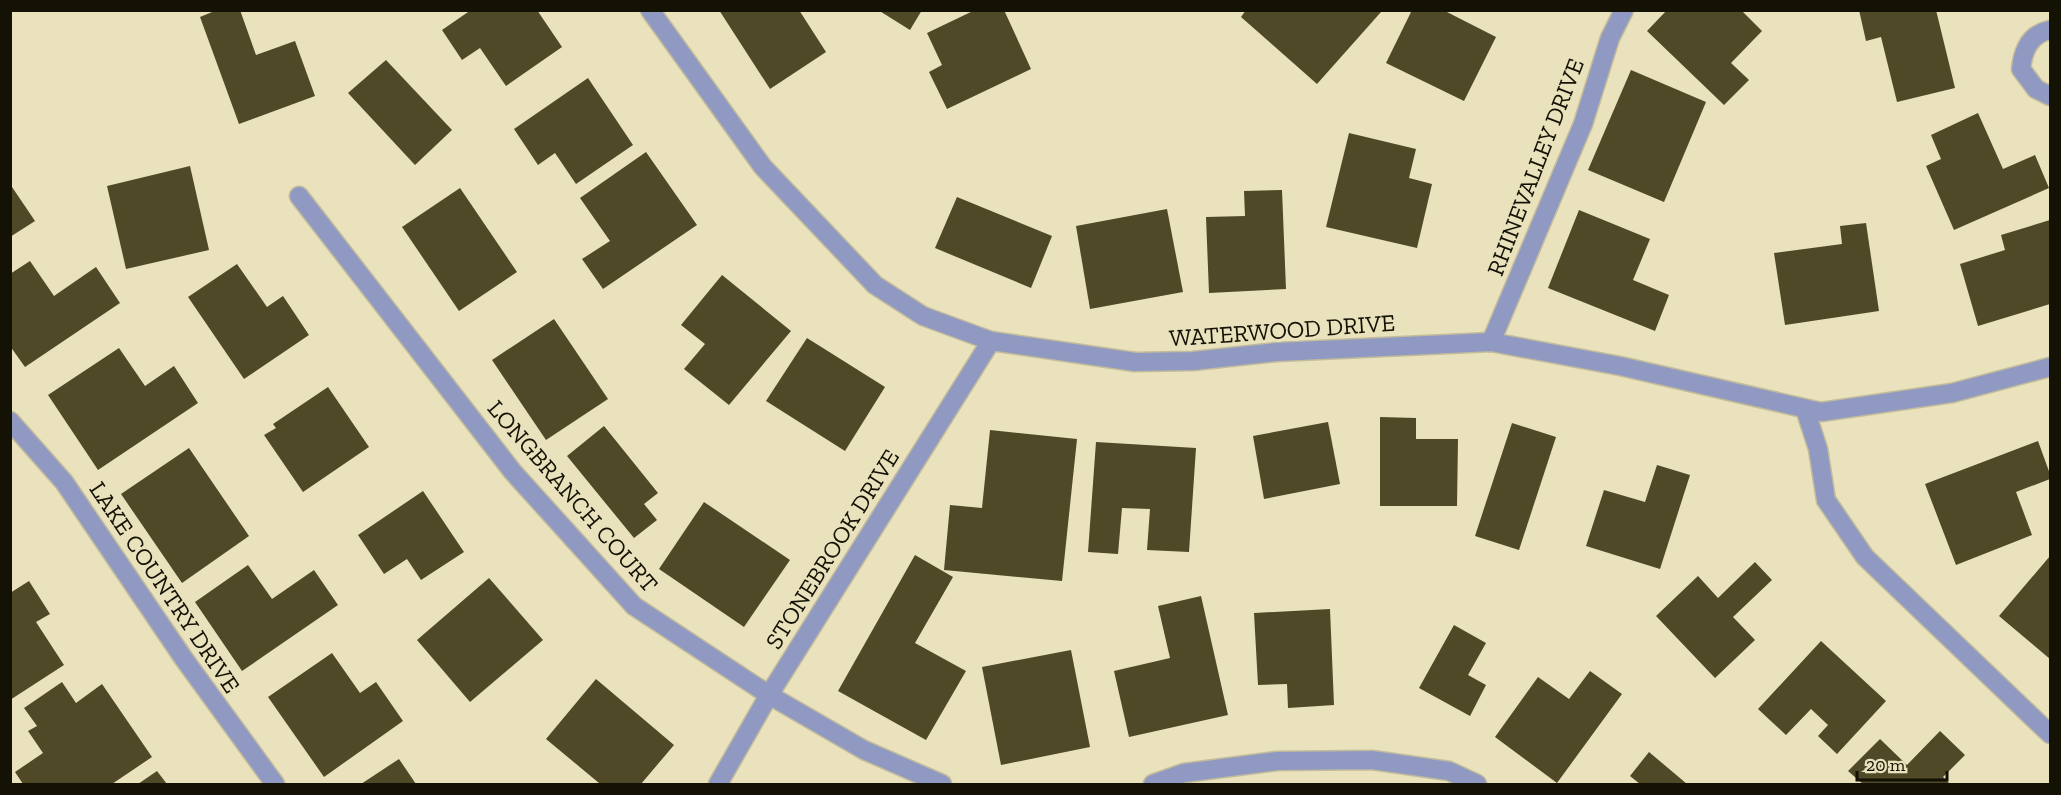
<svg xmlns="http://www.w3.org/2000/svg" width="2061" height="795" font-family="'Zilla Slab',serif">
<rect width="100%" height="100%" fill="#e9e2bd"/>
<!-- building -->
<g fill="#4f4928">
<polygon points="217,10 240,10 256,55 295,41 315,96 239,124 200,17"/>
<polygon points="471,10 537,10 562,47 506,86 480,48 462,60 442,30"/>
<polygon points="719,10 799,10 826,52 770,89"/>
<polygon points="878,10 922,10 910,30"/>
<polygon points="975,10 1004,10 1031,69 947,109 929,72 942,65 927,33"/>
<polygon points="1246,10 1379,10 1381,12 1317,84 1241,17"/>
<polygon points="1412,10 1443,10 1496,37 1464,101 1386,63"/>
<polygon points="1667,10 1741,10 1762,31 1731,63 1749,80 1724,105 1647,31"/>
<polygon points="1859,10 1936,10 1955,88 1897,102 1881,37 1866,41"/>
<polygon points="386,60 452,130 415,165 348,93"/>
<polygon points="1631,70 1706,102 1664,202 1588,170"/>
<polygon points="588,78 633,145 576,184 555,153 538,165 514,129"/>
<polygon points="1978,113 2003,169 2035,155 2049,188 1954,230 1926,166 1941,159 1931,135"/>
<polygon points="1349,133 1416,149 1409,178 1432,184 1417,248 1326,227"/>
<polygon points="646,152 697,225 603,289 582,259 610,241 580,198"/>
<polygon points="190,166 209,250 126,269 107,186"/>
<polygon points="10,184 35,221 10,237"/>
<polygon points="460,188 517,272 459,311 402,227"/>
<polygon points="1282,190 1286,289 1209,293 1206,217 1245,216 1244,191"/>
<polygon points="957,197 1052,236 1031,288 935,248"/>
<polygon points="1167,209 1183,292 1090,309 1076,226"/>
<polygon points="1579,210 1650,239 1633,280 1669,295 1655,331 1548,288"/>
<polygon points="2050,220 2050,304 1978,326 1960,264 2005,250 2001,235"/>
<polygon points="1866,223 1879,311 1785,325 1774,253 1842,244 1840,226"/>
<polygon points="30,261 54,296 96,267 120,303 25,367 10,346 10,274"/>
<polygon points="237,264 267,307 283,296 309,335 244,379 188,297"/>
<polygon points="722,275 791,331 729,405 684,369 705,344 681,325"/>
<polygon points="554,319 608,399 546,440 492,360"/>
<polygon points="807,338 885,387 845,451 766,401"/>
<polygon points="119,348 145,386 174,366 198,403 98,470 48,395"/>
<polygon points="328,387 369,447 303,492 264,435 276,428 273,424"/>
<polygon points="1380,417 1416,418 1416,439 1458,439 1457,506 1380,506"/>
<polygon points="1328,422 1340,484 1264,499 1253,436"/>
<polygon points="1512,423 1556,437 1519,550 1475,536"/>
<polygon points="604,426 658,493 644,504 657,520 634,538 567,456"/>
<polygon points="990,430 1077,439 1062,581 944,570 950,505 982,508"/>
<polygon points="2038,441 2050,474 2050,479 2016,492 2032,535 1956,565 1925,484"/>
<polygon points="1096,442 1196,448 1189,552 1147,550 1150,509 1122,508 1118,554 1088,552"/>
<polygon points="189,448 249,536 182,583 121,494"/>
<polygon points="1657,465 1690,475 1660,569 1586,546 1604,490 1645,502"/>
<polygon points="423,491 464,552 421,580 407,559 384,574 358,535"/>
<polygon points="704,502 790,560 744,627 659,569"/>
<polygon points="915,555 953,577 915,643 966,671 926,740 838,691"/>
<polygon points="2050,556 2050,659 1999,616"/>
<polygon points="1755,562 1772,580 1733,617 1755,640 1715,678 1656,616 1698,576 1718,598"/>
<polygon points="248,565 272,599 314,570 338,605 242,671 195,602"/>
<polygon points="489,578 543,640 470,702 417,640"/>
<polygon points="29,581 50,614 36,622 64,665 10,700 10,593"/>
<polygon points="1201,596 1228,715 1129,737 1114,671 1170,658 1158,606"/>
<polygon points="1330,609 1334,705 1288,708 1287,684 1258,685 1254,613"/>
<polygon points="1454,625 1486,643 1468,675 1486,685 1470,716 1419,688"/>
<polygon points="1821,641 1886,701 1837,754 1818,736 1828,725 1811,709 1786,735 1758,709"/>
<polygon points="1071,650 1090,747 1001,765 982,667"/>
<polygon points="332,653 360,693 376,682 403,721 324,777 268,697"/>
<polygon points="1590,671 1622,694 1557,783 1495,737 1538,677 1569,699"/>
<polygon points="596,679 674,745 641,784 597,784 599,783 546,739"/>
<polygon points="62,682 76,703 102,684 152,757 112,784 23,784 15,772 43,753 28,731 37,726 24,708"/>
<polygon points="1940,731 1965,755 1943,777 1950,784 1863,784 1848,771 1880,739 1907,765"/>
<polygon points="1649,752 1687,784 1640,784 1630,776"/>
<polygon points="399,759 416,784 361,784"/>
<polygon points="157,771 167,784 138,784"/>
</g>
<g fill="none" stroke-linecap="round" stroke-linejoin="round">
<defs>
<g id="minor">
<polyline points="650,10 763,167 875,285 923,316 991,341 1135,362 1193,361 1277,352 1491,342 1620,366 1821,412 1952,393 2050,367"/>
<path d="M2050,30C2030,34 2023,50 2021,69L2036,89L2050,96"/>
<polyline points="299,196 513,472 634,606 769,695 864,750 942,784"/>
<polyline points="1491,342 1583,124 1610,38 1624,10"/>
<polyline points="1805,409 1818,449 1826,500 1865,557 2050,734"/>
<polyline points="10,421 64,482 184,659 275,784"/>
<polyline points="718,784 769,695 991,341"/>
<polyline points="1153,784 1184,773 1277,761 1372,760 1449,771 1477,784"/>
</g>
</defs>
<!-- minor casing -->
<use href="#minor" stroke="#c3bc9c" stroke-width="21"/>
<!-- minor -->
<use href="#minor" stroke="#9099c2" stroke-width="18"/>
</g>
<g text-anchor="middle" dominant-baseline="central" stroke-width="6" stroke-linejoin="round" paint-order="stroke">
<!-- street labels -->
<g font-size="24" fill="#141105" stroke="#e9e2bd">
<text transform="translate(1535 167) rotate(-69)">RHINEVALLEY DRIVE</text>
<text transform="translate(1282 330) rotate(-4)">WATERWOOD DRIVE</text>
<text transform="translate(573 496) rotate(49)">LONGBRANCH COURT</text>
<text transform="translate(832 549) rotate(-58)">STONEBROOK DRIVE</text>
<text transform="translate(165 587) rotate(56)">LAKE COUNTRY DRIVE</text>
</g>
</g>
<!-- border -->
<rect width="2061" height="795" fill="none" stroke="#141105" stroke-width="24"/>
<!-- scale -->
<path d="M1857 771v9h90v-9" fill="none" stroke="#141105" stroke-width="3"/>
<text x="1866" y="771" font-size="18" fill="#141105" stroke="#e9e2bd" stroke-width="4.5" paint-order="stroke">20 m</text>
</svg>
